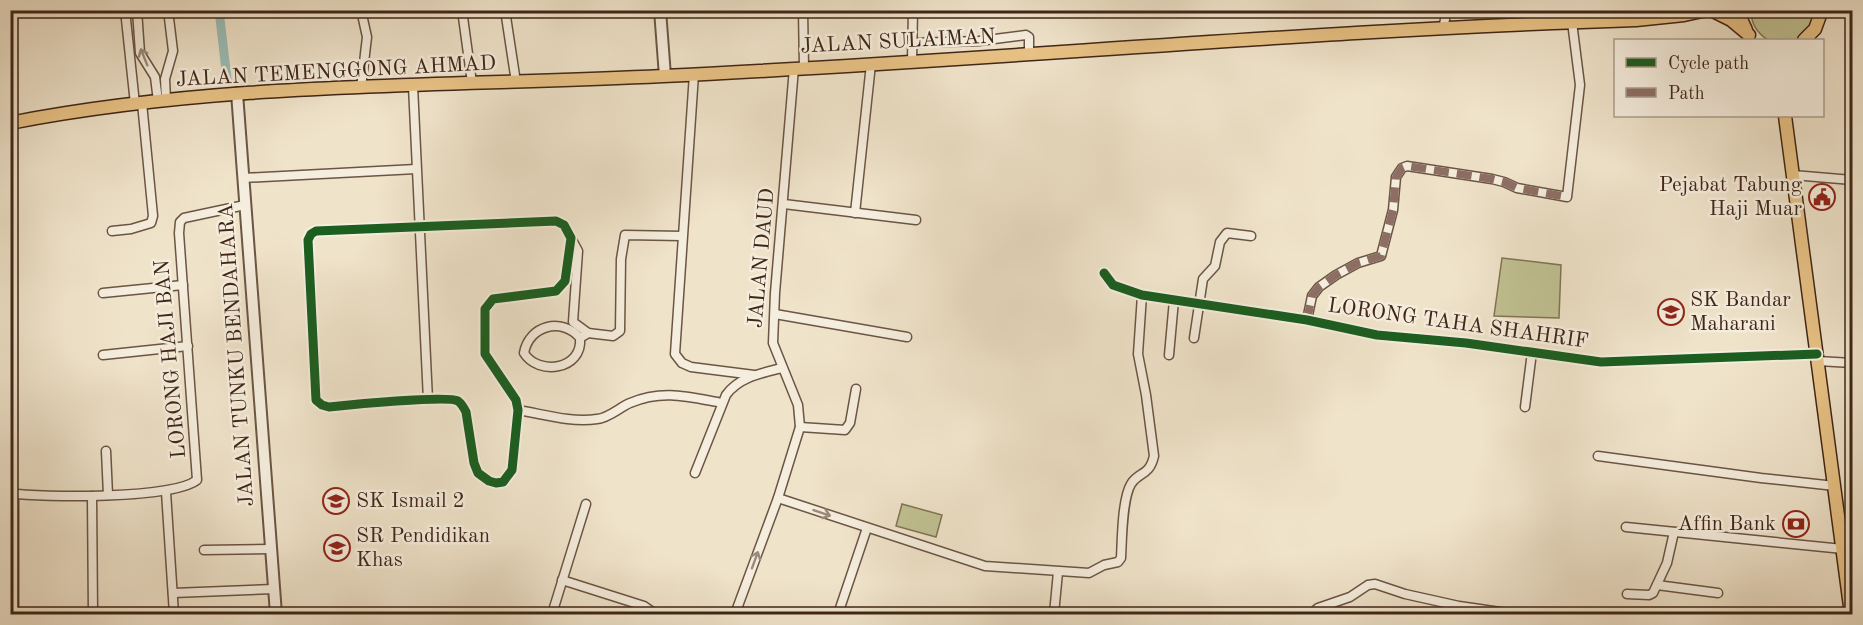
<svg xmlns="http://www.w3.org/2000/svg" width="1863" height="625" font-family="'Old Standard TT',serif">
<rect width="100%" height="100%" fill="#efe3ca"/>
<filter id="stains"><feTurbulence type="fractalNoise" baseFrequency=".00333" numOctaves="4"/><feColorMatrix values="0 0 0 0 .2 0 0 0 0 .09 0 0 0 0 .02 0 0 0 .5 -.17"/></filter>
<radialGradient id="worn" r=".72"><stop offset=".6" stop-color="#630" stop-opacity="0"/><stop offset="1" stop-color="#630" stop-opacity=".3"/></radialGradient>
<!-- green -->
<g fill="#c0c192" stroke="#807454" stroke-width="1.5">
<path d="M1820,10L1803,40H1768C1757,33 1751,24 1751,11Z"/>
<polygon points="1502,258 1561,265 1559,318 1494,316"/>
<polygon points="902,504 942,515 936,537 896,526"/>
</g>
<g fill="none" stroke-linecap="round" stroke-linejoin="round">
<!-- canal -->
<polyline stroke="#9abeb7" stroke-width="9" points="219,10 227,79"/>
<defs>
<g id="minor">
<polyline points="125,10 135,104"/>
<polyline points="137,10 140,53 155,77 158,101"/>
<polyline points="462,10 472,83"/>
<polyline points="505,10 516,82"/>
<polyline points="803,10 804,68"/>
<polyline points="1443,29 1447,10"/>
<polyline points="912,43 979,41 1026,35 1029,37 1029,54"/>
<polyline points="912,62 913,10"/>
<polyline points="694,74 675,354 682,363 691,367 754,375"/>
<polyline points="413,86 428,400"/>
<polyline points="361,88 367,37 361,10"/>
<polyline points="166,100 165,79 173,51 168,10"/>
<polyline points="1793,175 1852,180"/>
<polyline points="243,178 416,169"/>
<polyline points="784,204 916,220"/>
<polyline points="855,213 871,64"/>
<path d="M556,221L564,225L571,238L565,281L556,291L493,299L485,309V354L516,400L518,410L512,470L503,482L496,483L489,481L478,473L474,463L466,412C464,408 462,404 458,401C447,395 348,405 329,407L322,405L316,400L308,240L311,234L316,231Z"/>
<polyline points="112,231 131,229 151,223 153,216 142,103"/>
<polyline points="571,238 578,251 573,322 588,333 613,336 620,331 621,259 625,235 682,236"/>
<polyline points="1104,273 1113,285 1142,295 1307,320 1377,335 1466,343 1601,362 1817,354"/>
<polyline points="103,293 183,285"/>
<polyline points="775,314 907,337"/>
<polyline points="1307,320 1312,296 1319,287 1336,275 1358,263 1381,256 1393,210 1396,177 1402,168 1407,166 1492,179 1504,182 1517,188 1567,197 1580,85 1572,22"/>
<path d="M580,338C562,317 529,325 524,353C538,376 583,370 580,338L588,333"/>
<polyline points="1194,338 1203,279 1215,266 1220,242 1227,233 1251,236"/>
<polyline points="103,355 188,346"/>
<polyline points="1169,355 1174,300"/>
<polyline points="1818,361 1852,363"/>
<polyline points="1525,407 1532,352"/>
<path d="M518,410C543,414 571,423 597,419C609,418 620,407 630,403C663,389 689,397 722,403"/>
<polyline points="800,427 845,430 850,423 856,389"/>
<polyline points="106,451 108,495"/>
<polyline points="1598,456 1761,478 1835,486"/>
<path d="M695,473L726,395C739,377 762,373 782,368"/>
<polyline points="166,492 174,614"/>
<path d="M10,493C43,498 173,499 197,480L179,233L180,222L184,218L245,205"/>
<polyline points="14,493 14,614"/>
<polyline points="92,496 93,614"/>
<path d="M778,498L985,566L1089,573L1104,565L1118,562L1121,558C1122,540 1122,499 1131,484C1139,471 1149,477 1154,456L1146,395L1138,354L1142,295"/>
<polyline points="1626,527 1843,549"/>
<polyline points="1842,537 1852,538"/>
<polyline points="204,550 271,549"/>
<polyline points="562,580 644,606 651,611 651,614"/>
<polyline points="1657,585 1718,593"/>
<polyline points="173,593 274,589"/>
<polyline points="1627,594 1649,595 1653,593 1667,563 1674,532"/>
<polyline points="552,614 586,504"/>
<polyline points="735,614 778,498 800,427 798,405 773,343 775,293 794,68"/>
<polyline points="838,614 867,528"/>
<polyline points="1054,614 1058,572"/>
<polyline points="1311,614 1318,608 1350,597 1368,585 1375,584 1405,594 1459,606 1514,614"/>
</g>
<g id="tertiary">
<polyline points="660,10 665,76"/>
<polyline points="237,93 276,614"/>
</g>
<g id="primary">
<polyline points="1711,10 1731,20 1749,35"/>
<polyline points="1739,10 1740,17 1746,30"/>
<polyline points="1804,40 1815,29 1822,10"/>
<polyline points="1785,116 1851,614"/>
<path d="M10,123C225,81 446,87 663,76C988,61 1311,30 1636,20L1684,15L1707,10"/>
</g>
</defs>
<!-- minor casing -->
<use href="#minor" stroke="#6b5544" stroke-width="11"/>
<!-- tertiary casing -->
<use href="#tertiary" stroke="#6b5544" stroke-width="14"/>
<!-- primary casing -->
<use href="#primary" stroke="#3f2617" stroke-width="15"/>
<!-- minor -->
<use href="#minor" stroke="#f5eddd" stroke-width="8"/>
<!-- tertiary -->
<use href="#tertiary" stroke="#f5eddd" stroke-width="10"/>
<!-- primary -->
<use href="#primary" stroke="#e8c285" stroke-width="12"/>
<!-- quiet -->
<polyline stroke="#8d6e63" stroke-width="8" stroke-dasharray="15 8" stroke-linecap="butt" points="1307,320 1312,296 1319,287 1336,275 1358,263 1381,256 1393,210 1396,177 1402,168 1407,166 1492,179 1504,182 1517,188 1567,197"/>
<defs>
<g id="cycleway">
<path d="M556,221L564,225L571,238L565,281L556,291L493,299L485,309V354L516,400L518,410L512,470L503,482L496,483L489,481L478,473L474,463L466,412C464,408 462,404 458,401C447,395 348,405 329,407L322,405L316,400L308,240L311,234L316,231Z"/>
<polyline points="1104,273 1113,285 1142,295 1307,320 1377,335 1466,343 1601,362 1817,354"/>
</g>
</defs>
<!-- cycleway casing -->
<use href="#cycleway" stroke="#f5eddd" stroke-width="13"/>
<!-- cycleway -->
<use href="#cycleway" stroke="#1b5e20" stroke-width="9"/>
</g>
<!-- one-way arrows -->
<defs><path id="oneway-shaft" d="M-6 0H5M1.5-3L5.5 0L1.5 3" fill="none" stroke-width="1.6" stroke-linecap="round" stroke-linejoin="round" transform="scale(1.5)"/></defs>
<g stroke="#9a8a7a">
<use href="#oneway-shaft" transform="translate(144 57) rotate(-112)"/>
<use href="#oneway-shaft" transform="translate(822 513) rotate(19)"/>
<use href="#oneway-shaft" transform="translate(755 560) rotate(-70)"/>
</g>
<!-- icons -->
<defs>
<symbol id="civic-ring" viewBox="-11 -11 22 22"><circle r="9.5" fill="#f5eddd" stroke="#8f2418" stroke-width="1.5"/><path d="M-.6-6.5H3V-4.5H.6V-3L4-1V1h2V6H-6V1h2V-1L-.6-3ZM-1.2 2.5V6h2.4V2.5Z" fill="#8f2418"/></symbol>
<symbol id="school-ring" viewBox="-11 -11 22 22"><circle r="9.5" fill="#f5eddd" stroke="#8f2418" stroke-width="1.5"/><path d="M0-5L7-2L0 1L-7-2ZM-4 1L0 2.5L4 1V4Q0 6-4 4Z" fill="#8f2418"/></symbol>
<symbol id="bank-ring" viewBox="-11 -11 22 22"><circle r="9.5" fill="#f5eddd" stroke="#8f2418" stroke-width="1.5"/><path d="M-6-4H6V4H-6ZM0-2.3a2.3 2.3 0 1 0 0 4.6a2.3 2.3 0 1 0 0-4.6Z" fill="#8f2418"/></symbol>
</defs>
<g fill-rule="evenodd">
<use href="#civic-ring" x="1807" y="182" width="30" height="30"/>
<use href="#school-ring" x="1656" y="297" width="30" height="30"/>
<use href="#school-ring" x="321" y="486" width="30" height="30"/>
<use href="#bank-ring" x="1781" y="509" width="30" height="30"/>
<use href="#school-ring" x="322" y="533" width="30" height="30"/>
</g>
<g text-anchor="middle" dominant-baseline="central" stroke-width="5" stroke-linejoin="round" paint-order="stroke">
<!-- street labels -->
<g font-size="21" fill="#3f2617" stroke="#f5eddd">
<text transform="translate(898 42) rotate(-3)">JALAN SULAIMAN</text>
<text transform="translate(336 72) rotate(-3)">JALAN TEMENGGONG AHMAD</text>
<text transform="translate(762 258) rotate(-85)">JALAN DAUD</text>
<text transform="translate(1458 324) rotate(8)">LORONG TAHA SHAHRIF</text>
<text transform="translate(237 355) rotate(-94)">JALAN TUNKU BENDAHARA</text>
<text transform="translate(171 359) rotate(-95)">LORONG HAJI BAN</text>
</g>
<!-- poi labels -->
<g font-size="21" fill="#3f2617" stroke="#f5eddd" text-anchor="start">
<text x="1802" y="185" text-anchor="end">Pejabat Tabung<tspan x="1802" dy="24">Haji Muar</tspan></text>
<text x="1690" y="300">SK Bandar<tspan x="1690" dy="24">Maharani</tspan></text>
<text x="356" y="501">SK Ismail 2</text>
<text x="1776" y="524" text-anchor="end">Affin Bank</text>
<text x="356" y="536">SR Pendidikan<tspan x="356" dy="24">Khas</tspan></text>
</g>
</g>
<!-- margin -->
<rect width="1863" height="625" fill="none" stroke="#efe3ca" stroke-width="36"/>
<rect x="12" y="12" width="1839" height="601" fill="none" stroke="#3f2617" stroke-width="3"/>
<rect x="18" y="18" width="1827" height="589" fill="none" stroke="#3f2617" stroke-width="1.5"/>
<!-- legend -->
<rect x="1614" y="39" width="210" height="78" fill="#f5eddd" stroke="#ac9d8e" stroke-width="1.5"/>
<rect x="1626" y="58" width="30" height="9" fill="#1b5e20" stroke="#ac9d8e" stroke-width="1.5"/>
<text x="1668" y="69" font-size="18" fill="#3f2617">Cycle path</text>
<rect x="1626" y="88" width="30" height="9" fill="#8d6e63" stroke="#ac9d8e" stroke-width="1.5"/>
<text x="1668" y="99" font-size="18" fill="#3f2617">Path</text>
<rect width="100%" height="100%" filter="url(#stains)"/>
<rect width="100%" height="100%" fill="url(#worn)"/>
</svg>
